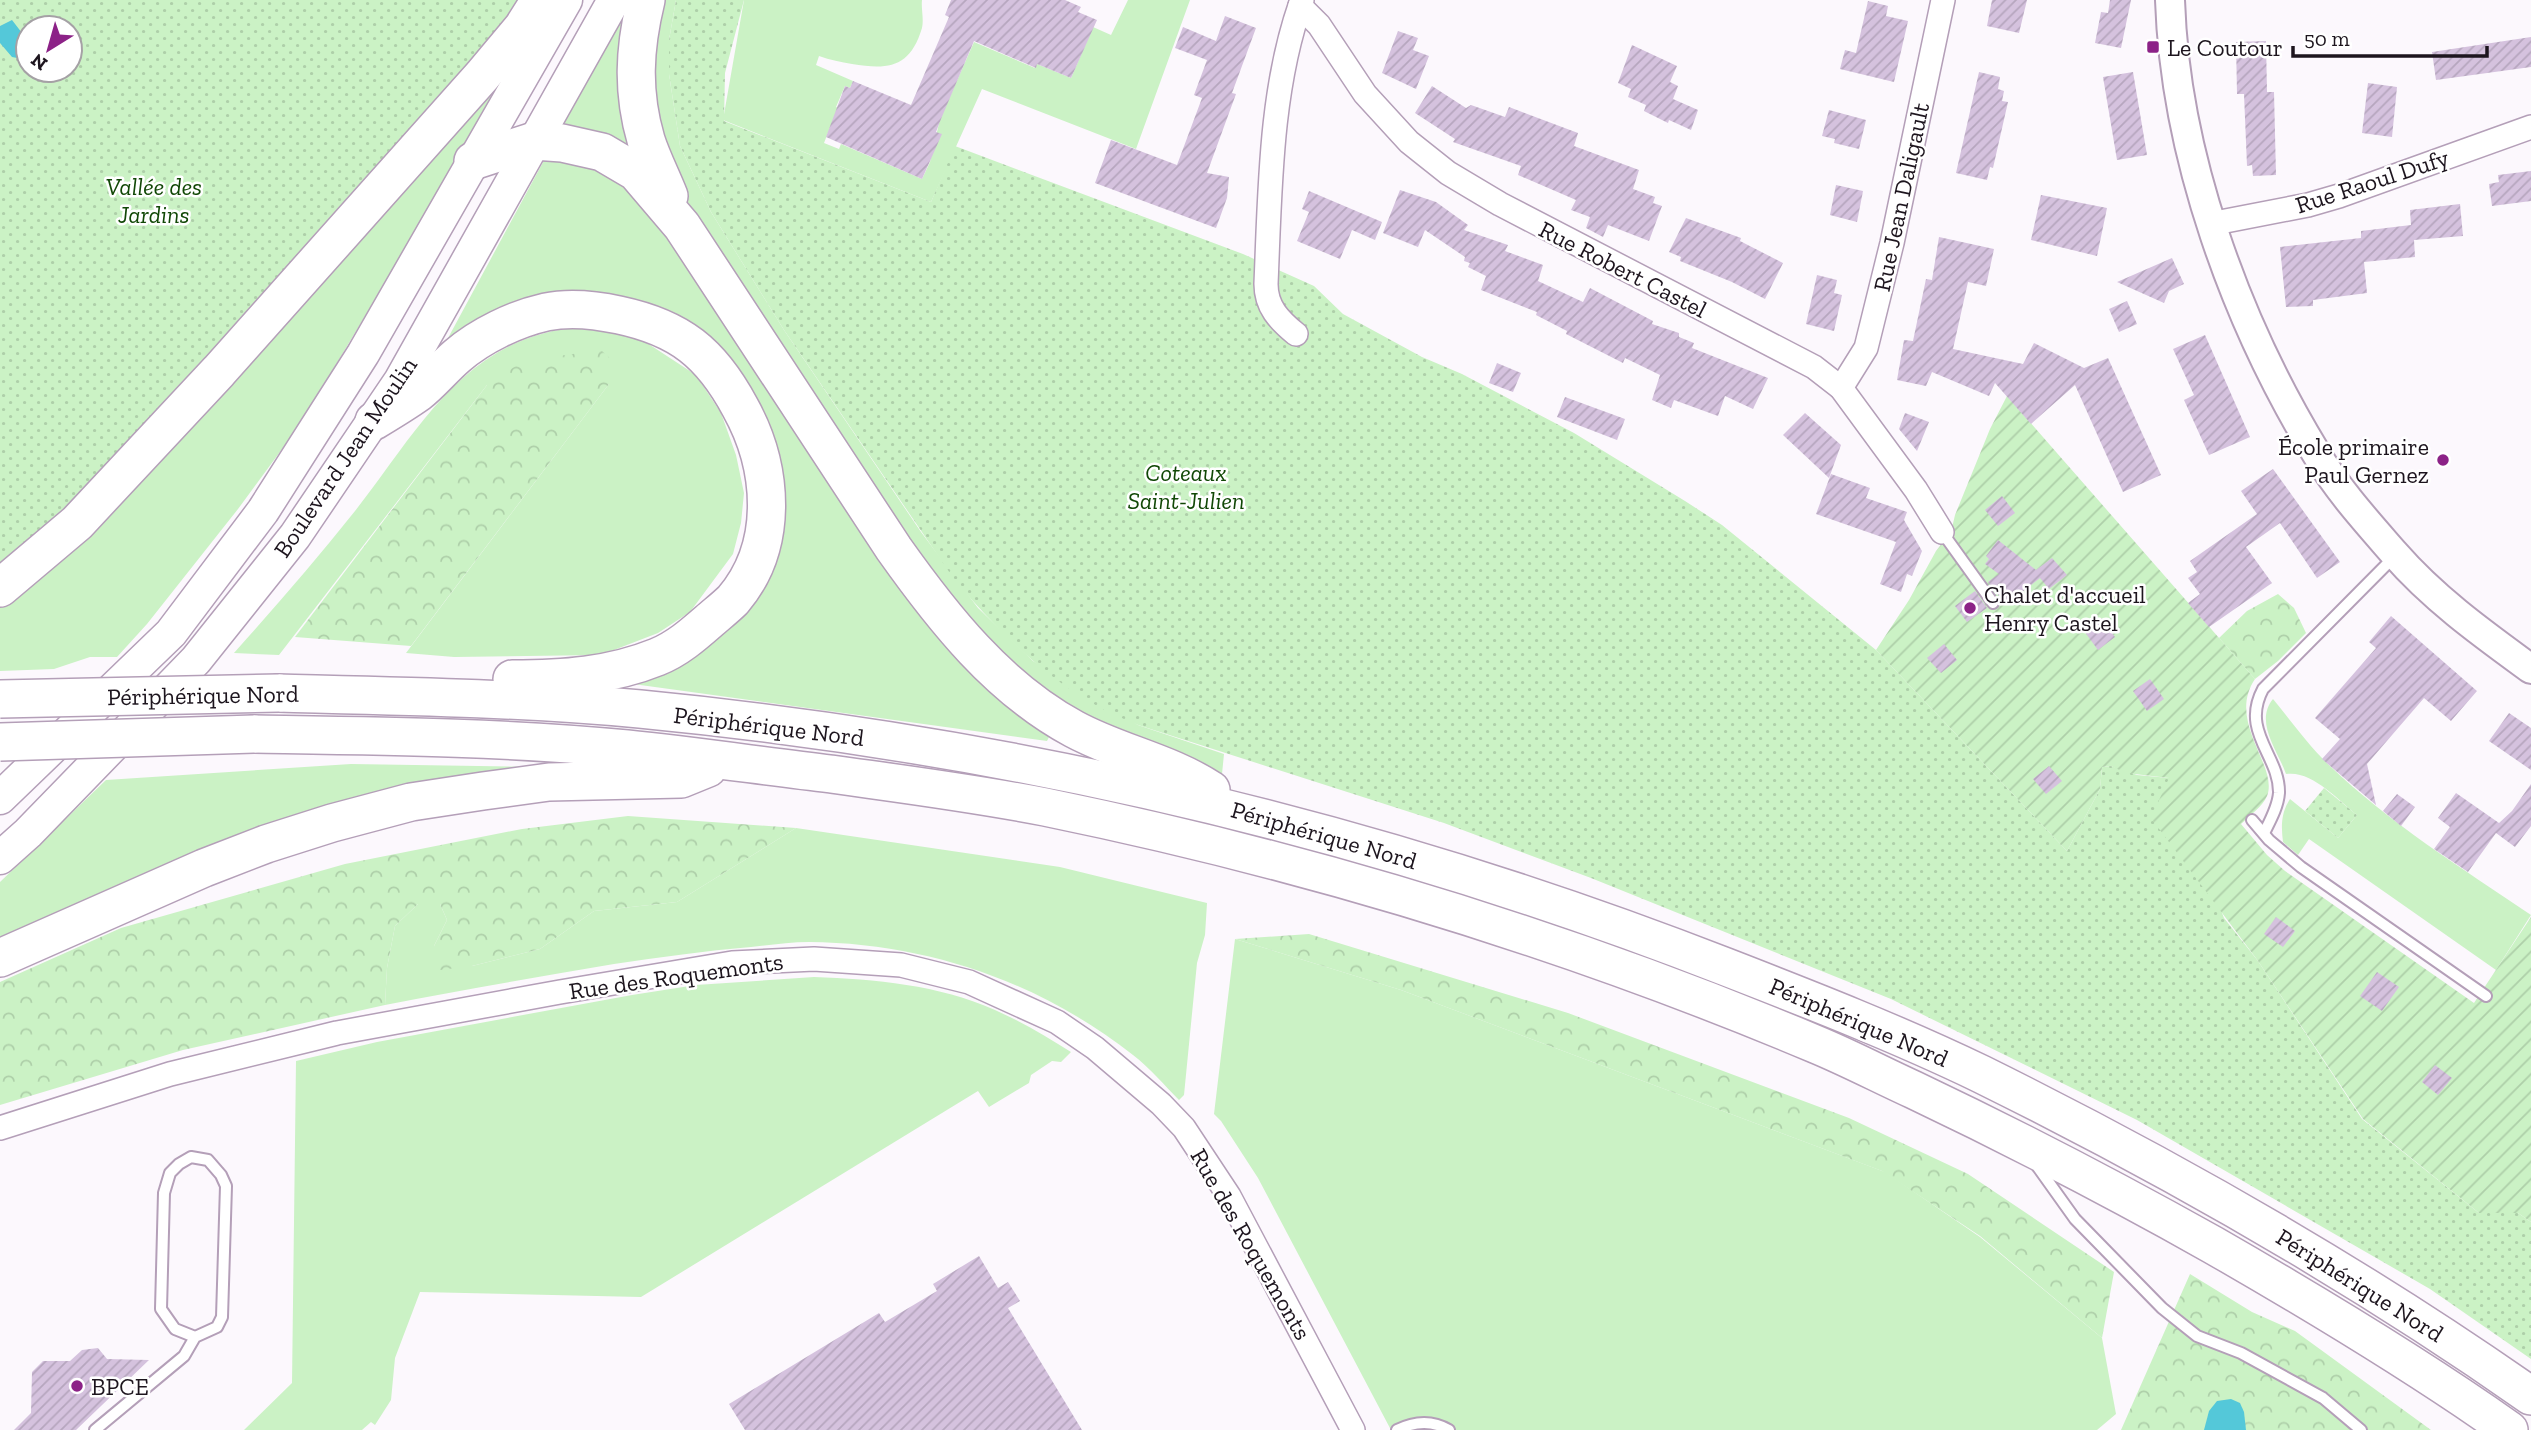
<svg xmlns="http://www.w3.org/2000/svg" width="2531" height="1430" font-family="'Zilla Slab',serif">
<defs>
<pattern id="forest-crowns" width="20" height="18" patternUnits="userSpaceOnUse" patternTransform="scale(1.75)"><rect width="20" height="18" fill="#cbf2c5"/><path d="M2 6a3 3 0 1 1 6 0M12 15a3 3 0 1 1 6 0" fill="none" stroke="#aecfa9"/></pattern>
<pattern id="park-dots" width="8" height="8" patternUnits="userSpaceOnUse" patternTransform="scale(1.75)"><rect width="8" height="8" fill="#cbf2c5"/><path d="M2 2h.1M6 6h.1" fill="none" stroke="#aecfa9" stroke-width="1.8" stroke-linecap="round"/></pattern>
<pattern id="garden-furrows" width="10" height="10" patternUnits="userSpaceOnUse" patternTransform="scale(1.75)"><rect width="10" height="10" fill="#cbf2c5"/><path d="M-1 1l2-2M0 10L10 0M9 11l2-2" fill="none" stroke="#aecfa9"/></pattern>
<pattern id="building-hatch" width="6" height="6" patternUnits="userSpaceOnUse" patternTransform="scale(1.75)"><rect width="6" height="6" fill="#d5c2de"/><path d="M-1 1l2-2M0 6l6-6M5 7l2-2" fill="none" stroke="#b6a6be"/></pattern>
</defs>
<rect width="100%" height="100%" fill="#fcf8fd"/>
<!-- grass -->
<g fill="#cbf2c5">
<polygon points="657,0 676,0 669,40 669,74 680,146 711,212 784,330 921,532 978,608 1033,661 1138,725 1224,754 1222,774 1123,737 1044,690 1006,657 943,591 688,206 673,177 660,138 650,41"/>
<path d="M744,0H922C921,9 924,19 922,28C910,68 888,70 852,64C841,62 830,60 819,56L816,65L853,81L850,88L845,86L836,107L843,110L831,125L824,143L839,149L841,144L922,179L930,162L940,119L974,42L1035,68L1037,64L1071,78L1093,27L1111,35L1128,0H1190L1136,149L982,89L931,202L723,120Z"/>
<polygon points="627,8 651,174 560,131"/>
<polygon points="498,84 394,268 299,426 238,509 147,624 117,657 90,657 54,669 0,671 0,599"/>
<polygon points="548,153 582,156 642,197 916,606 955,658 1050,735 1047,741 633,684 695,646 780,510 775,441 731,361 586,297 441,351"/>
<path d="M576,328L617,333L644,341L696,375L721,413L736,455L744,493L741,523L733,554L690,612L658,633L601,655L454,657L406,653L609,384L487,385L279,655L234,653C276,606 316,560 355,511C409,443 454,356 545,333C555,330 566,329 576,328Z"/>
<path d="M2273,699C2291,721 2308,745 2329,765C2389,823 2462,868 2531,915L2496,970L2309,839L2298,855L2283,842C2281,826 2281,813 2290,799L2338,838L2357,815C2338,800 2312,770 2286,774C2278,751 2254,722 2273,699Z"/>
<polygon points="351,764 538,767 0,944 0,882 106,780"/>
<path d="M796,828L1060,867L1207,903L1205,935L1197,963L1184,1095L1179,1100C1164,1085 1150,1068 1133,1055C1040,982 927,943 809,942C790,942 770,945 751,947C705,951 660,957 614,964C538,977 461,990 385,1005L387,968L395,926L418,904H440L447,920L434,946L472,966L540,949L594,911L677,902Z"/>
<polygon points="1235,939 1401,990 1885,1172 1980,1237 2102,1338 2116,1414 2097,1430 1391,1430 1258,1178 1221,1121 1214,1114"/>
<path d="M814,977C875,979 939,985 995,1010C1022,1022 1047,1037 1071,1052L1061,1062L1052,1061L1031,1075L1029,1083L989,1107L978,1091L641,1297L420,1292L395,1358L391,1400L375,1425L371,1422L362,1430H244L292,1383L296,1061L377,1042L632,995L696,985Z"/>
</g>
<!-- forest -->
<g fill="url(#forest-crowns)">
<polygon points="601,350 614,362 609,384 411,646 295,637 487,385 523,361"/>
<polygon points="2278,594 2294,608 2306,633 2278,661 2255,679 2219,638 2247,611"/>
<polygon points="628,816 796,828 677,902 594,911 540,949 472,966 440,970 434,946 447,920 440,904 418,904 395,926 387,968 385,1005 183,1050 0,1105 0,982 121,928 345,864 522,829"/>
<polygon points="1309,934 1568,1013 1849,1118 1968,1174 2114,1272 2102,1338 1980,1236 1882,1171 1401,990 1235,939"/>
<polygon points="2190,1274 2252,1312 2295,1331 2431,1430 2121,1430"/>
</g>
<!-- park -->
<g fill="url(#park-dots)" fill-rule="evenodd">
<path d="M0,0H529L71,515L0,572ZM28,28H70V70H28Z"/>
<path d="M676,0H744L725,73L724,121L931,202L955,146L1243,254L1314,286L1343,314L1422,357L1462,374L1574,433L1685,501L1722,525L1876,650L2067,851L2100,789L2102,767L2111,766L2137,775L2169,778L2224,918L2258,961L2362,1119L2479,1213H2518L2531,1222V1359L2430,1289L2137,1120L1891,999L1591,878L1444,823L1138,725C1125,719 1111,714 1099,707C1042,676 995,628 954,579L784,330L711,212L680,146L669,74V40Z"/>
<polygon points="2324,788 2357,815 2338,838 2305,811"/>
</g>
<!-- garden -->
<path fill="url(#garden-furrows)" d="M2007,396L2255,679C2226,722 2279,766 2267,796C2263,806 2249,816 2241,824L2267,855L2285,871L2474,1003L2531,917V1222L2518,1213H2479L2363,1119L2258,961L2151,818L2169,778L2126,773L2111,766L2102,767L2100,789L2067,851L1876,650L1909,600L1936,551L1951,532L1955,515L1990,429Z"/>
<!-- water -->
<g fill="#54c8d9">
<polygon points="12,20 22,33 28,35 28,60 12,57 0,43 0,26"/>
<polygon points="2231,1399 2240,1403 2244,1412 2246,1430 2204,1430 2209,1411 2217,1401"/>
</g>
<!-- building -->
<g fill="url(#building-hatch)">
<polygon points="951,0 1065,0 1081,7 1078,12 1097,20 1071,78 1037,64 1036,68 974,41 941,119 936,132 942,134 922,179 826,137 845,86 850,88 853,81 911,105 949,17 945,15"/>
<polygon points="1992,0 2027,0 2019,33 1987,26"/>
<polygon points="2110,0 2131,0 2121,48 2095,43 2101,12 2108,13"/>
<polygon points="1868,1 1888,6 1886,16 1908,21 1894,82 1840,69 1845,50 1856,53"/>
<polygon points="1225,16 1256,28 1232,93 1236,94 1207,173 1229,177 1227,198 1216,228 1095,183 1111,140 1177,165 1202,98 1194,95 1207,60 1175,48 1183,27 1216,41"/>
<polygon points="1398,31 1418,38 1413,50 1429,56 1416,89 1382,73"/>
<polygon points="2531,37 2531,67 2436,80 2432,52"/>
<polygon points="2266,41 2267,92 2274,92 2276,175 2253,176 2252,165 2247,166 2244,94 2237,94 2236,42"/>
<polygon points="1632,45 1677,66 1670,82 1678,86 1673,99 1698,110 1691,130 1669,120 1668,123 1644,111 1646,105 1628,97 1631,89 1618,83"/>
<polygon points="1979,72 2000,77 1998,89 2004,91 2002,101 2008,102 1993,168 1990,167 1987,180 1956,173"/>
<polygon points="2133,72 2147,155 2117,160 2103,77"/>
<polygon points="2368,83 2397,87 2392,137 2362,133"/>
<polygon points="1432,86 1466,108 1471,105 1505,117 1509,107 1578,133 1574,146 1639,170 1633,189 1655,197 1653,203 1662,206 1649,241 1608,225 1603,237 1586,228 1590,217 1571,210 1576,200 1518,175 1521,166 1453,142 1455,139 1415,113"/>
<polygon points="1829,110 1866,120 1859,149 1834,143 1835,139 1822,136"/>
<polygon points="2531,171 2531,201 2492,206 2489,184 2499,182 2498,175"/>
<polygon points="1836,185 1863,191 1857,222 1830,215"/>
<polygon points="1400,190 1436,202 1468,225 1464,230 1508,245 1505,251 1543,265 1538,281 1583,302 1590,288 1653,321 1652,324 1679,333 1679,337 1694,343 1692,348 1768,378 1753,409 1725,396 1718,416 1674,400 1671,408 1652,400 1660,375 1625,358 1623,363 1566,334 1567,331 1536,315 1537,312 1481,290 1486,276 1468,267 1470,263 1464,261 1465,257 1425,230 1418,247 1383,233"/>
<polygon points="1309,191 1382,222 1375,240 1352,230 1340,259 1297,241 1309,212 1302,209"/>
<polygon points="2041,195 2107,208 2097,256 2031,240"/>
<polygon points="2460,204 2463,236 2414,240 2415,257 2364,262 2367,293 2313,300 2313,306 2286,307 2280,247 2361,238 2361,231 2411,225 2410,210"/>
<polygon points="1686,218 1741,238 1740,241 1783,263 1765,299 1732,282 1680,261 1681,257 1669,252"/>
<polygon points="1939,237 1994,249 1986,286 1968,282 1953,349 2023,364 2034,343 2084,368 2108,358 2161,475 2123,492 2075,385 2031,424 1995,383 1989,396 1932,372 1926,386 1897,380 1904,340 1913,341 1926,279 1932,280"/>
<polygon points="2172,258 2184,284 2169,291 2164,303 2117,282"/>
<polygon points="1817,275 1837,280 1834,293 1842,295 1834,331 1806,324"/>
<polygon points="2127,301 2137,324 2119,332 2109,309"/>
<polygon points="2205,335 2250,437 2209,455 2184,400 2194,395 2173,349"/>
<polygon points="1497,363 1521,373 1513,392 1489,383"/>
<polygon points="1565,397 1625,419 1617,440 1557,417"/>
<polygon points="1805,413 1841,445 1829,478 1783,435"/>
<polygon points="1905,413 1929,422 1917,451 1899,429"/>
<polygon points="2273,469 2340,562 2317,578 2280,523 2246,547 2272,583 2209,627 2188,603 2200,594 2188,578 2197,572 2190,561 2257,514 2241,491"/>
<polygon points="1831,474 1870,488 1866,498 1907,512 1904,520 1922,551 1912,576 1907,574 1901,592 1880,584 1896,542 1816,514"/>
<polygon points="2002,496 2015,513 1998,526 1985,510"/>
<polygon points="1998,540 2036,570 2052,558 2067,575 2049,589 2040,578 2006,605 1988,582 1999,574 1985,564 1989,559 1986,556"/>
<polygon points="1975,591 1987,608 1967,622 1955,606"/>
<polygon points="2391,616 2477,691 2451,721 2424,698 2367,764 2376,805 2322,759 2340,739 2315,718 2376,648 2369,642"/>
<polygon points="2101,618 2115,637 2098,650 2084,631"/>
<polygon points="1944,644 1957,660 1941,673 1927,658"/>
<polygon points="2150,679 2164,699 2147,711 2133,691"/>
<polygon points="2509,713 2531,728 2531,770 2489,741"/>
<polygon points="2049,766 2062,781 2046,794 2033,779"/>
<polygon points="2531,784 2531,826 2515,847 2496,833 2468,872 2434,849 2450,827 2438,818 2456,793 2499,823 2512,811"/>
<polygon points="2397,794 2415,807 2401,826 2383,811"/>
<polygon points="2276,917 2295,931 2283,947 2264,934"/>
<polygon points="2377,972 2399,987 2382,1011 2360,996"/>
<polygon points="2435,1065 2452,1078 2438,1095 2422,1082"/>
<polygon points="979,1256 998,1288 1008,1282 1020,1301 1008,1308 1082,1430 745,1430 729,1404 879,1313 885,1322 937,1291 933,1284"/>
<polygon points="98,1348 107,1359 149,1360 76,1430 14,1430 31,1413 32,1372 43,1361 70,1361 82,1350"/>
</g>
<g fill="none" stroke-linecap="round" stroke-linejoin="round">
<defs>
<g id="service">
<polyline points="1942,532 1993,603"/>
<polyline points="2252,820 2269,840 2301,867 2486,996"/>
<path d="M2264,833C2270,821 2278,807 2279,793C2280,756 2240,732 2263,689L2395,556"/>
<polyline points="2035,1163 2075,1219 2162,1308 2197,1336 2241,1353 2323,1398 2361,1430"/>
<polyline points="95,1430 184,1356 195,1337 217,1327 222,1317 226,1186 221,1175 208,1160 191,1157 179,1164 170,1173 164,1193 161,1309 175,1329 195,1337"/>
<path d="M1397,1430C1415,1421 1432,1420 1449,1430"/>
</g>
<g id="minor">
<polyline points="1300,6 1319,25 1365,94 1409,142 1448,173 1500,204 1814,367 1841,388 1916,490 1942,532"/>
<polyline points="2210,224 2308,205 2339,196 2531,127"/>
<path d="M1296,334C1279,320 1266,307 1266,284C1270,191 1270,88 1302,0"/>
<polyline points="1841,388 1866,348 1892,243 1943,0"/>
<polyline points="0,1128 170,1074 337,1033 560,992 732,963 814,959 901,965 969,982 1057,1022 1095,1048 1161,1104 1184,1128 1229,1196 1353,1430"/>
</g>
<path id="tertiary" d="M2170,0C2175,155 2236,322 2316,453C2337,489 2367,522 2394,553C2434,599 2483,634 2531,669"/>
<g id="secondary">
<polyline points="0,798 171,633 263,511 363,354 566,0"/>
<polyline points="0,858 28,833 196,660 295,536 400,381 614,0"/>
</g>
<g id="trunk">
<path d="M646,0C634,49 632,92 646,140C652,159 662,178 669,196"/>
<path d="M473,161L534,141L562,143L602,152L636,172L682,226L894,549C943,618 998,688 1074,729C1118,753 1169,762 1211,790"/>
<path d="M374,421C389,412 404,403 418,393C432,382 443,368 457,356C480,336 515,319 546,312C570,307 596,310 619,315C680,328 711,353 740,407C773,466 780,545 733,600C726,607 717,614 709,621C693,635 677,649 657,657C610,676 563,679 512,679"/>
<polyline points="0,588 77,523 219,371 482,76 523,27 540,0"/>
<path d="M279,693C399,696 520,698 640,709C1012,745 1378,831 1726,967C1811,1000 1898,1034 1981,1074C2171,1168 2357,1274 2531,1396"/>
<path d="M254,734C379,736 503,737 627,749C695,756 763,766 831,774C902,784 974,793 1045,807C1308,861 1568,940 1815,1044C1849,1058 1881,1075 1914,1090C2015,1138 2115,1190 2213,1245C2314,1303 2414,1363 2509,1430"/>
<polyline points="0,958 204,868 266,844 332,823 411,802 483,791 549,782 681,779 708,768"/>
</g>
</defs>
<!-- service casing -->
<use href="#service" stroke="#b49fb8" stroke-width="14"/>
<!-- minor casing -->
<use href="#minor" stroke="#b49fb8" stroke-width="26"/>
<!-- tertiary casing -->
<use href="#tertiary" stroke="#b49fb8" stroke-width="32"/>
<!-- secondary casing -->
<use href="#secondary" stroke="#b49fb8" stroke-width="35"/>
<!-- trunk casing -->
<use href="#trunk" stroke="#b49fb8" stroke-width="40"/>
<!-- service -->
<use href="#service" stroke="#fff" stroke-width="10"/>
<!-- minor -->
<use href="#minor" stroke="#fff" stroke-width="23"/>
<!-- tertiary -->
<use href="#tertiary" stroke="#fff" stroke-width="28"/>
<!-- secondary -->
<use href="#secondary" stroke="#fff" stroke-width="32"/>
<!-- trunk -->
<use href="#trunk" stroke="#fff" stroke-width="37"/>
<defs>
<g id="trunk-bridge">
<polyline points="0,699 279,693"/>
<polyline points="0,742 254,734"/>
</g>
</defs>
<!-- trunk-bridge casing -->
<use href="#trunk-bridge" stroke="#b49fb8" stroke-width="40" stroke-linecap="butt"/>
<!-- trunk-bridge -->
<use href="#trunk-bridge" stroke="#fff" stroke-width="37"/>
</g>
<!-- markers -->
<g fill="#8c2287" stroke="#fff" stroke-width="2.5">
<rect x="2146" y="40" width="14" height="14" rx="3.5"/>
<circle cx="2443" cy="460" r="7"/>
<circle cx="1970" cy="608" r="7"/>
<circle cx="77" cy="1386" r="7"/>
</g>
<g text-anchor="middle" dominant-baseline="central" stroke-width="5" stroke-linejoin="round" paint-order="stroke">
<!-- poi labels -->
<g font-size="24" fill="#1d151e" stroke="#fff" text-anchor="start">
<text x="2167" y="47">Le Coutour</text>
<text x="2429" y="446" text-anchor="end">École primaire<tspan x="2429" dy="28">Paul Gernez</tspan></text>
<text x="1984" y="594">Chalet d'accueil<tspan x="1984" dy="28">Henry Castel</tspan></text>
<text x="91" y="1386">BPCE</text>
</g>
<!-- street labels -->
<g font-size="24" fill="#1d151e" stroke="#fff">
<text transform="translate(2372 181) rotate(-18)">Rue Raoul Dufy</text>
<text transform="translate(1901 197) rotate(-78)">Rue Jean Daligault</text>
<text transform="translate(1623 269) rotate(27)">Rue Robert Castel</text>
<text transform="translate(345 457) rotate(-56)">Boulevard Jean Moulin</text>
<text transform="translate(203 695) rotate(-1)">Périphérique Nord</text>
<text transform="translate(769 726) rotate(7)">Périphérique Nord</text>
<text transform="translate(1324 835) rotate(16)">Périphérique Nord</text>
<text transform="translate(676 976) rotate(-8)">Rue des Roquemonts</text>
<text transform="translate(1859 1022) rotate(23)">Périphérique Nord</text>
<text transform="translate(1251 1244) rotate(60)">Rue des Roquemonts</text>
<text transform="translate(2360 1285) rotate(32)">Périphérique Nord</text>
</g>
<!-- park labels -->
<g font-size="24" font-style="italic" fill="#114806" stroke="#fff">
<text x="154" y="186">Vallée des<tspan x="154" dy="28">Jardins</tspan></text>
<text x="1186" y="472">Coteaux<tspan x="1186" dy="28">Saint-Julien</tspan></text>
</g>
</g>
<!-- north arrow -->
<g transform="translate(49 49) rotate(217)"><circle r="33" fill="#ffffff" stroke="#a5a1a5" stroke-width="2"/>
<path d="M0-5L12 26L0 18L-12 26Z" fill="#8c2287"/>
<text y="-10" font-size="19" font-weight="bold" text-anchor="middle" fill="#1d151e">N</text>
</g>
<!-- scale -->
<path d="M2293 46v10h194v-10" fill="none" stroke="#1d151e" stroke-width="3.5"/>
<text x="2304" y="46" font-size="21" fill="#1d151e" stroke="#ffffff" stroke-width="5" paint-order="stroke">50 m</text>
</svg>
